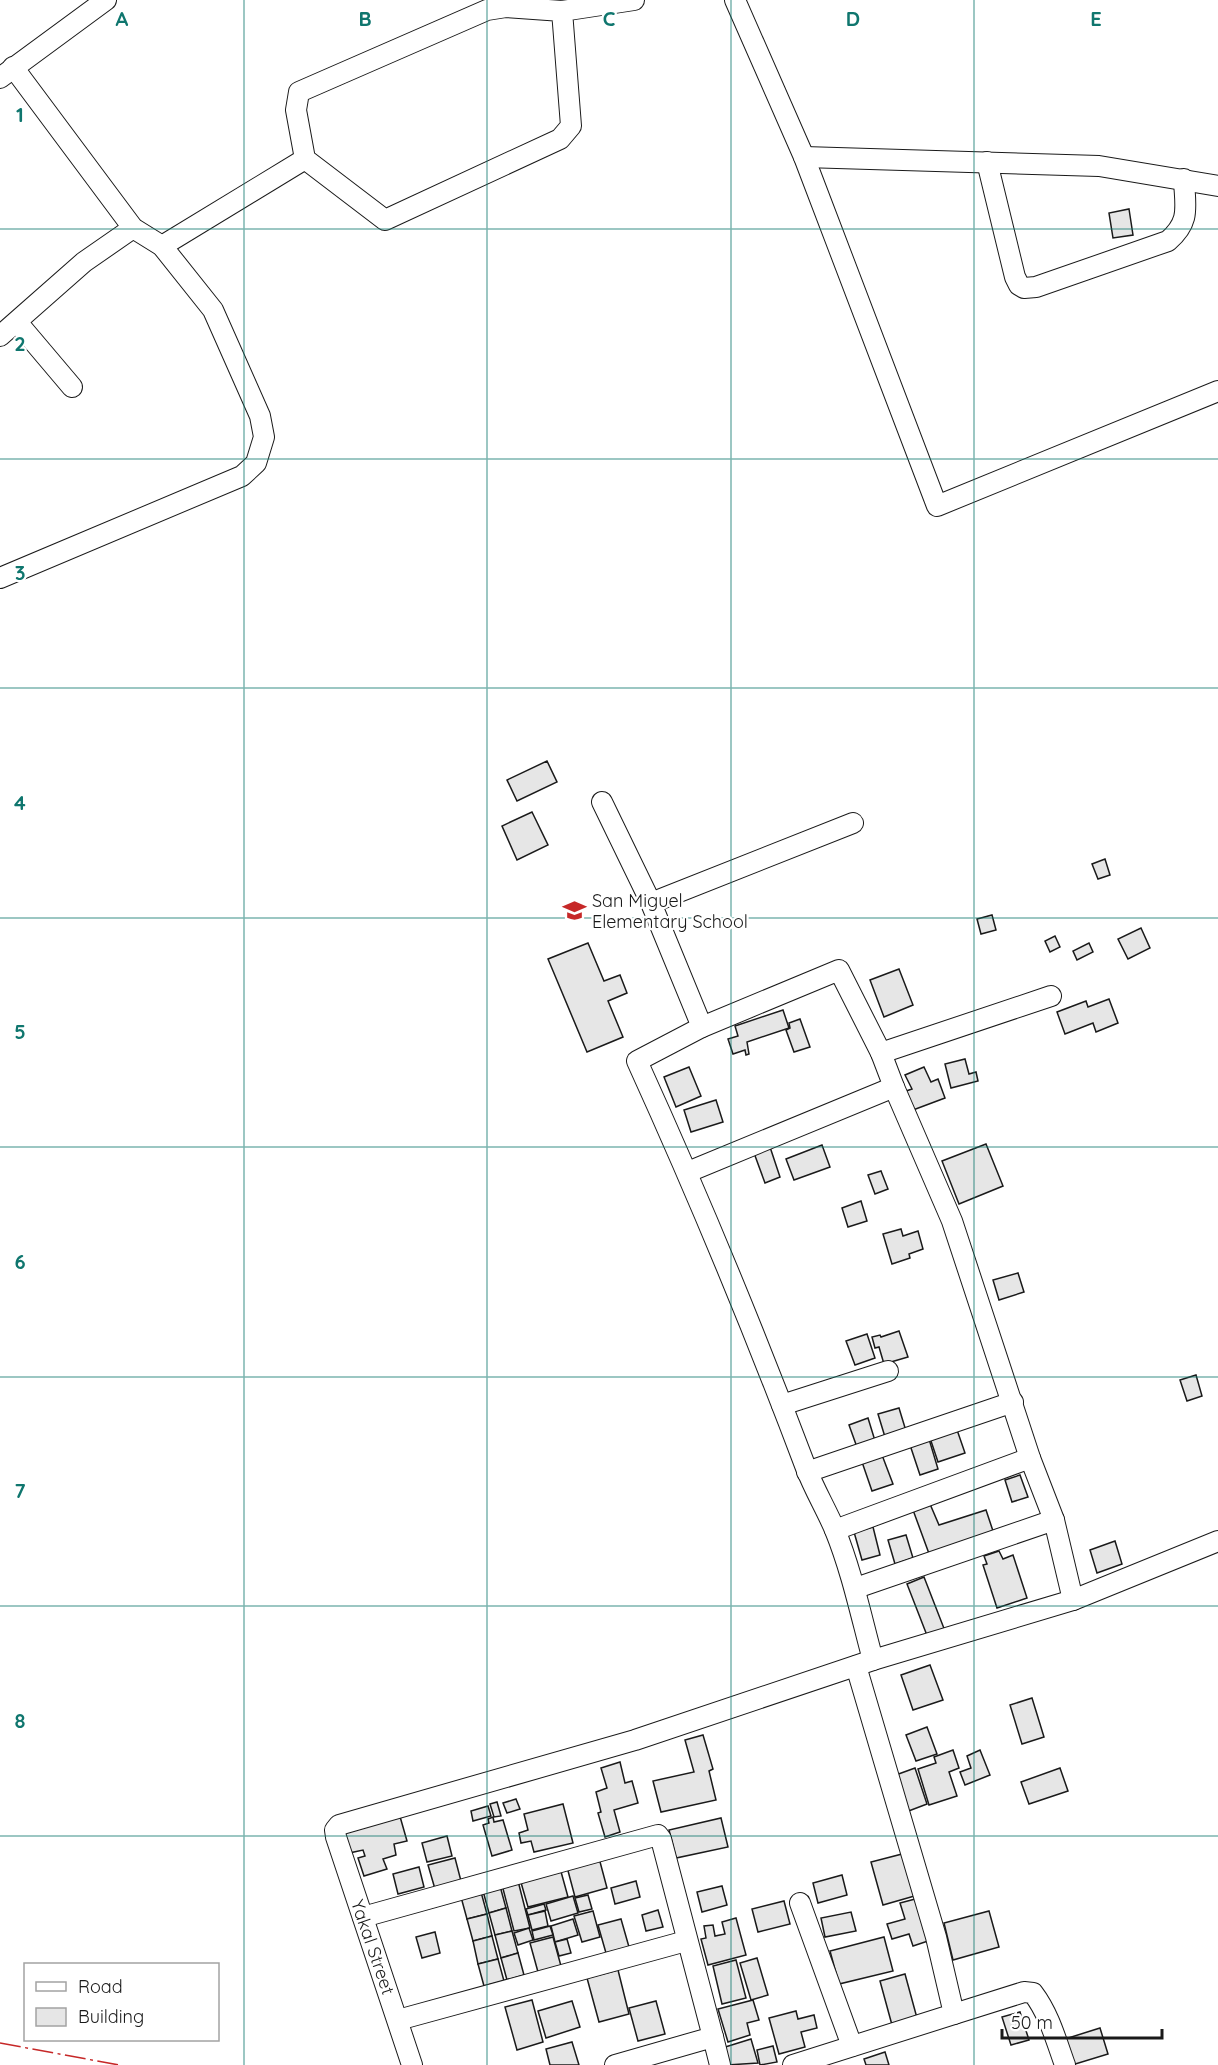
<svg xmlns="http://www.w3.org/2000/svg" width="1218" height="2065" font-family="Quicksand,sans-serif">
<rect width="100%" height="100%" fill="#fff"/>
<!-- building -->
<g fill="#e6e6e6" stroke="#1a1a1a" stroke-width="1.5">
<polygon points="1129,209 1133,235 1113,238 1109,213"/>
<polygon points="547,761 557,782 517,801 507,780"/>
<polygon points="532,812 548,845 517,860 502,826"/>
<polygon points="1105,859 1110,875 1098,879 1092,864"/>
<polygon points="992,915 996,930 981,934 977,919"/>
<polygon points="1141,928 1150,948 1128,959 1118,939"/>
<polygon points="1055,936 1060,947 1050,952 1045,941"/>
<polygon points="588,943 604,981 620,975 627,993 608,1001 623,1037 587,1052 548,959"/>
<polygon points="1089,943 1093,952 1077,960 1073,951"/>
<polygon points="899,969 913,1005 884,1017 870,980"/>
<polygon points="1109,999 1118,1023 1096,1032 1093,1023 1065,1034 1057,1012 1086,1001 1088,1007"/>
<polygon points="783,1010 789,1028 747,1042 749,1054 746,1055 745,1050 733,1054 728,1039 738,1036 735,1026"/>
<polygon points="800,1019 810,1047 794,1052 786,1030 790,1028 789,1023"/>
<polygon points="965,1059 969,1074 976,1072 978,1081 951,1088 945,1064"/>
<polygon points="689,1067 701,1096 676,1107 664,1077"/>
<polygon points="924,1067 931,1082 938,1079 945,1098 913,1110 906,1091 912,1089 905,1075"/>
<polygon points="716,1100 723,1122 691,1132 684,1110"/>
<polygon points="986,1144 1003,1186 959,1204 942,1161"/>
<polygon points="822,1145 830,1167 794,1180 786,1159"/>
<polygon points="770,1147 780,1177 765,1183 754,1153"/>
<polygon points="881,1171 888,1189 875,1194 868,1175"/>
<polygon points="861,1201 867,1221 848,1227 842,1208"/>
<polygon points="901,1229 903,1236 918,1231 923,1249 909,1254 910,1258 892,1264 883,1234"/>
<polygon points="1018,1273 1024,1292 999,1300 993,1280"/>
<polygon points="899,1331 908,1357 884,1364 879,1347 875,1348 872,1337 880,1335 881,1337"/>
<polygon points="867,1334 875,1358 855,1365 846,1341"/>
<polygon points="1196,1375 1202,1396 1187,1401 1180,1380"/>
<polygon points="899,1408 906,1431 885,1437 878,1414"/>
<polygon points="868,1418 876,1444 858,1450 849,1425"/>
<polygon points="955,1424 965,1453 938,1462 928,1432"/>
<polygon points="929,1439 938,1469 920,1475 910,1445"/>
<polygon points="882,1455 893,1484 872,1491 862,1462"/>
<polygon points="1020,1475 1028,1497 1012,1502 1005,1480"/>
<polygon points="930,1504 939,1525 986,1510 995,1537 931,1559 913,1510"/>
<polygon points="873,1527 880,1555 862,1560 854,1532"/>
<polygon points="906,1535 913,1558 895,1564 888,1540"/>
<polygon points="1115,1541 1122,1564 1097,1573 1090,1550"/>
<polygon points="999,1551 1003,1559 1013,1555 1027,1598 997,1608 983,1565 987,1564 984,1556"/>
<polygon points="924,1577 945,1631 928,1638 907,1584"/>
<polygon points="930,1665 943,1700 913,1710 901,1675"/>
<polygon points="1032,1698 1044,1737 1022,1744 1010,1705"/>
<polygon points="927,1727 937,1754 916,1761 906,1735"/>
<polygon points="703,1735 713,1769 709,1771 716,1800 661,1812 653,1781 694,1772 685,1740"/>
<polygon points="953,1750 959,1768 949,1772 957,1796 929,1805 918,1769 936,1763 934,1757"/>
<polygon points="980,1750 990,1775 965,1785 960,1772 971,1768 967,1756"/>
<polygon points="620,1762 625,1783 632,1781 638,1803 614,1810 620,1832 605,1837 598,1813 601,1812 596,1792 607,1788 601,1768"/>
<polygon points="915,1768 927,1804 906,1812 893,1776"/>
<polygon points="1060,1768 1068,1791 1029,1804 1021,1782"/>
<polygon points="516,1799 520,1809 507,1813 503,1803"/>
<polygon points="497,1802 501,1816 494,1817 490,1804"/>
<polygon points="563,1804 573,1843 534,1852 531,1841 521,1843 519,1833 528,1830 524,1814"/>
<polygon points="488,1806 491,1816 473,1821 471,1811"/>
<polygon points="399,1813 407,1841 394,1844 396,1855 383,1859 387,1869 364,1876 358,1858 365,1856 363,1850 349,1853 343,1830"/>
<polygon points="493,1817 494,1822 503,1820 512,1850 492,1856 483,1825 489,1823 488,1819"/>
<polygon points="721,1818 728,1847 676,1858 669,1830"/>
<polygon points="447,1836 452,1856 427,1862 422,1843"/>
<polygon points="906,1853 918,1895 883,1905 871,1862"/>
<polygon points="455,1858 461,1881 435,1889 428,1865"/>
<polygon points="599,1858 607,1888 575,1897 567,1867"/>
<polygon points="419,1867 424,1887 398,1894 393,1874"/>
<polygon points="560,1868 568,1897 528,1907 520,1879"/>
<polygon points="842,1875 847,1895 818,1903 813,1883"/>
<polygon points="517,1877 530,1928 514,1931 501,1881"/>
<polygon points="636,1881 640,1897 615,1904 611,1888"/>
<polygon points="500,1886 506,1908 489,1913 483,1891"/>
<polygon points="722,1886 727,1905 702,1912 697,1892"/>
<polygon points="481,1892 487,1914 467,1919 461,1897"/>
<polygon points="588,1895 592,1909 579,1912 575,1898"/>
<polygon points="573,1896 578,1913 551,1921 546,1904"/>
<polygon points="919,1898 931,1940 913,1946 909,1934 892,1939 887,1924 905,1919 900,1903"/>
<polygon points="784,1901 790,1924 758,1932 752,1909"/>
<polygon points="544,1904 546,1910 528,1915 526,1909"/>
<polygon points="506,1908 512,1931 495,1935 489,1913"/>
<polygon points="658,1910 663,1927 646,1931 642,1915"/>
<polygon points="545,1911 548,1926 532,1930 528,1915"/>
<polygon points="593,1911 600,1937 582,1942 574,1916"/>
<polygon points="989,1911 999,1947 953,1960 944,1923"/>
<polygon points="851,1912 856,1931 825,1937 821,1918"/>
<polygon points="487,1914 492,1936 473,1941 467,1919"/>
<polygon points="736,1918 746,1955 708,1965 701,1939 706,1938 704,1926 713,1925 715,1936 725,1934 722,1922"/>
<polygon points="573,1919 578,1935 555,1942 551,1926"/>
<polygon points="621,1919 629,1947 606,1953 598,1925"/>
<polygon points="550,1926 553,1935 534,1940 532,1931"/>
<polygon points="529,1928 533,1940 518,1945 514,1933"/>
<polygon points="512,1931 518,1953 501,1958 495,1935"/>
<polygon points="435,1932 440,1953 422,1958 416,1937"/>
<polygon points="492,1936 498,1959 478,1964 473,1941"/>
<polygon points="553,1937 561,1966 538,1972 530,1943"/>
<polygon points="884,1937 893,1971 839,1984 830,1951"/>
<polygon points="567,1939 571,1953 559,1956 555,1942"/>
<polygon points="518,1953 524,1975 507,1980 501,1958"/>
<polygon points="757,1958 768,1995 751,2000 740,1963"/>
<polygon points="498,1959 504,1981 484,1986 478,1964"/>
<polygon points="736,1960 746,1998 722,2004 713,1966"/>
<polygon points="618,1970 629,2014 599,2022 587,1978"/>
<polygon points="905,1974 917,2018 892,2025 880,1981"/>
<polygon points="532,2000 543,2042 517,2050 505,2007"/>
<polygon points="753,2000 759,2020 747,2023 750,2035 728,2042 718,2009"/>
<polygon points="572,2001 580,2027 546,2038 538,2011"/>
<polygon points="656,2001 665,2034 638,2041 629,2008"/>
<polygon points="796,2011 798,2019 814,2015 817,2028 801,2032 805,2047 779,2054 769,2018"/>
<polygon points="1020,2012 1029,2040 1011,2045 1002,2017"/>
<polygon points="1100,2028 1108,2054 1072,2065 1065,2039"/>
<polygon points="751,2039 758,2063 727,2065 722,2048"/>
<polygon points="572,2042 579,2065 550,2065 546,2049"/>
<polygon points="773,2046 777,2062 760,2065 757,2050"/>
<polygon points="885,2052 889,2065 866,2065 864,2059"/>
</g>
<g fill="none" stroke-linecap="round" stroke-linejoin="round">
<defs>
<g id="street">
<polyline points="735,0 804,157 937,506 1218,391"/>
<polyline points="562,11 571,126 560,139 385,220 305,159 296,110 299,92 487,10 506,7 562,11 634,0"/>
<polyline points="0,78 106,0"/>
<polyline points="804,157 1099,166 1218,186"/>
<path d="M987,162L1015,277L1019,285L1024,288L1036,287L1168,241C1191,221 1185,207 1184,179"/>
<polyline points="162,246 305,159"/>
<polyline points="17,322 72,387"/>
<polyline points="0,336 84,262 133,228"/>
<polyline points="0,578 242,476 256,463 264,437 260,416 213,310 162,246 133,228 13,67"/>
<polyline points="602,802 651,903 702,1027"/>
<polyline points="651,903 853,823"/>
<polyline points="881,1053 1051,996"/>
<polyline points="688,1172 894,1087"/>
<polyline points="782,1405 888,1371"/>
<polyline points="807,1472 1013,1402"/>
<polyline points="835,1530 1030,1458"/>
<polyline points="856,1588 1054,1520"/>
<path d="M873,1660C861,1616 852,1572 835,1530C826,1509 814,1489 806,1468C754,1330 698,1195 637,1061L702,1027L839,970L881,1053L894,1087L952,1221L1030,1458L1054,1520L1073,1600L1218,1541"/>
<polyline points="800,1903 852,2046"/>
<polyline points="363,1917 658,1835 661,1839 713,2037 615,2065"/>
<path d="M954,2014L1024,1992L1033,1993C1049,2014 1056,2040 1065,2065"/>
<polyline points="398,2020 686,1941"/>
<polyline points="713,2037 720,2065"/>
<polyline points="412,2065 336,1837 335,1830 339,1825 635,1740 873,1660 1073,1600"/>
<polyline points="793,2065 954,2014 936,1937 856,1666"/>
</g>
</defs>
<!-- street casing -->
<use href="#street" stroke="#1a1a1a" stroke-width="22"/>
<!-- street -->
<use href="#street" stroke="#fff" stroke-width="20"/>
<!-- power -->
<polyline stroke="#c62828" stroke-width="1.5" stroke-dasharray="21 4.5 3 4.5" stroke-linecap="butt" points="0,2043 119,2065"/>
</g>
<!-- grid -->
<path fill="none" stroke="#0f766e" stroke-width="1.5" stroke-opacity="0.55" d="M244,0V2065M487,0V2065M731,0V2065M974,0V2065M0,229H1218M0,459H1218M0,688H1218M0,918H1218M0,1147H1218M0,1377H1218M0,1606H1218M0,1836H1218"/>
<!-- icons -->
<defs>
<symbol id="school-bare" viewBox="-9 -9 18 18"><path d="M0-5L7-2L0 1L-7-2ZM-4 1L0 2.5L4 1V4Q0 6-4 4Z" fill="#c62828" stroke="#fff" stroke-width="2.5" paint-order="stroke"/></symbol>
</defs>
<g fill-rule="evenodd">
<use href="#school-bare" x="558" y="894" width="33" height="33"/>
</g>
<g text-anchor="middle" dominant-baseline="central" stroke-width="4.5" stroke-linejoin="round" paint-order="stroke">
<!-- poi labels -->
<g font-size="18" fill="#1a1a1a" stroke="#fff" text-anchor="start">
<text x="592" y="900">San Miguel<tspan x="592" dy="21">Elementary School</tspan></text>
</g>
<!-- street labels -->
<g font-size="18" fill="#1a1a1a" stroke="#fff">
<text transform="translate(373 1947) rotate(71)">Yakal Street</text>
</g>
</g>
<g font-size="20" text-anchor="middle" font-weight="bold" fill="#0f766e" stroke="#fff" stroke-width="4.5" stroke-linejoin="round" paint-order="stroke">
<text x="122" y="26">A</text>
<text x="365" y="26">B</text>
<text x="609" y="26">C</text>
<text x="853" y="26">D</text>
<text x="1096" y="26">E</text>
<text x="20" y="122">1</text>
<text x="20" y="351">2</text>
<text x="20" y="580">3</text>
<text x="20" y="810">4</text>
<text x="20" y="1039">5</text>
<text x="20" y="1269">6</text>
<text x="20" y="1498">7</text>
<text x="20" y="1728">8</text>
</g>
<!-- legend -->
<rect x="24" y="1963" width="195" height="78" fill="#ffffff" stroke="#a3a3a3" stroke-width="1.5"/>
<rect x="36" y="1982" width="30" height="9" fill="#ffffff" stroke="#a3a3a3" stroke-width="1.5"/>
<text x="78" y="1993" font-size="18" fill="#1a1a1a">Road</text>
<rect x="36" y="2008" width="30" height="18" fill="#e6e6e6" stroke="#a3a3a3" stroke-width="1.5"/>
<text x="78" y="2023" font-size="18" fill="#1a1a1a">Building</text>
<!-- scale -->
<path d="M1002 2029v9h160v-9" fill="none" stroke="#1a1a1a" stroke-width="3"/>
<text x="1011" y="2029" font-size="18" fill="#1a1a1a" stroke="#ffffff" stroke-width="4.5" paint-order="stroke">50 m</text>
</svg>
